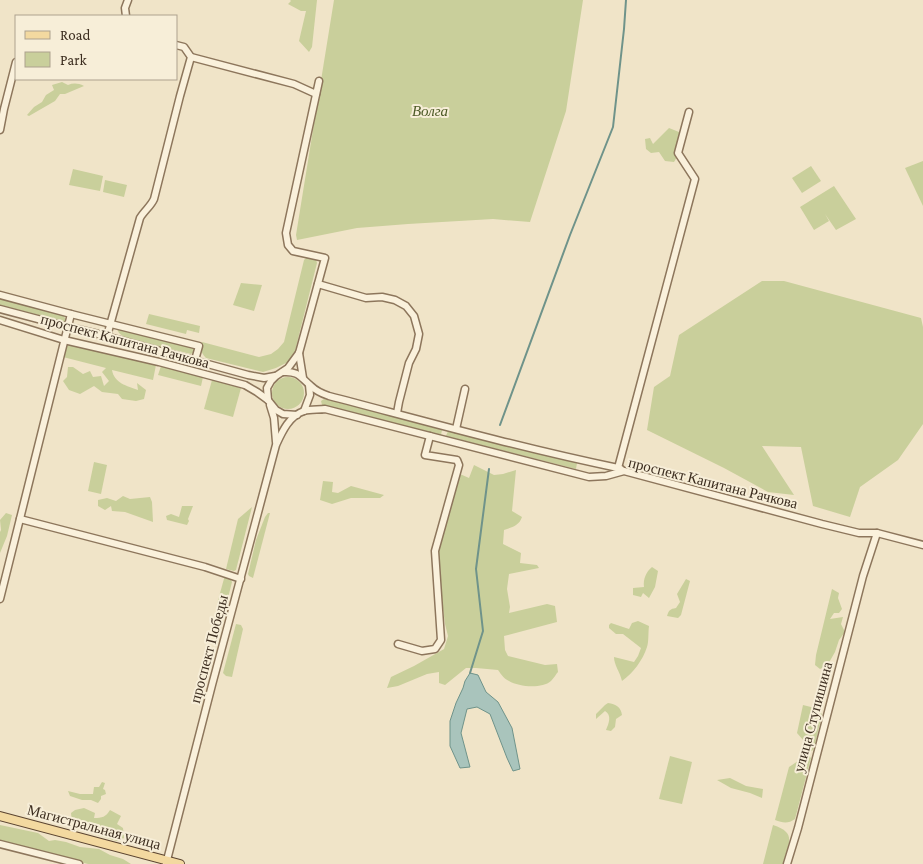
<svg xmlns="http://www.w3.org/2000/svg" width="923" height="864" font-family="'Crimson Pro',serif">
<rect width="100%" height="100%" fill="#f0e4c8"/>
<!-- green -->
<g fill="#c9cf9b">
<polygon points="290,0 317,0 312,47 309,52 299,41 306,11 301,11 288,4 291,1"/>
<polygon points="334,0 583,0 566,111 530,222 493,219 408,224 357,228 297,240 296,235"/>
<path d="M62,82L68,85C73,83 78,83 84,86L65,94H60L55,101L29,116L27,115L34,107L42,102L46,95L54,90L52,85Z"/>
<polygon points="669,128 679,132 682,146 675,149 680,152 674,162 665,161 659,152 651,153 646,149 645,139 650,138 653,144"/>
<polygon points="923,161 923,206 905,168"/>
<polygon points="811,166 821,181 802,193 792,178"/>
<polygon points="73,169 103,176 100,191 69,185"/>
<polygon points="105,180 127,185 124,197 103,192"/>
<polygon points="834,186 856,219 836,230 825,214 829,221 814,230 800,207"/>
<path d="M307,257L316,259L317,263L295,351L290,361L276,368L263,372L206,358C201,353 200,348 202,342L259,357L271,354L278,349L284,342L304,260Z"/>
<polygon points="762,281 784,281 921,318 923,327 923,424 898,460 860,487 850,517 813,506 801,447 762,446 794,495 768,492 724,468 647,430 654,387 670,376 679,335"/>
<polygon points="241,283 262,285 254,311 233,305"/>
<polygon points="0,297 62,313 65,318 65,322 0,305"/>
<polygon points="149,314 200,326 199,333 187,330 186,334 146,324"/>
<polygon points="116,327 196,347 195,351 191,354 125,338 119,333"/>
<path d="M67,342L156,365L153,380L112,370C114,383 127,386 138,390L137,383L146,390L144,399L136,401L122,399L118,394L102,392L94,386L80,394L69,390L63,381L67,377L68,367H73L83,374L90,371L93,377L101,376L104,386L109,381L102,372L106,368L63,357Z"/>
<polygon points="161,366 203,377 201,386 158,375"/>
<circle cx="288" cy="393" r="16"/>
<polygon points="212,380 241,388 233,417 204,409"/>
<polygon points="324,399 370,410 442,430 441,435 322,405 321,401"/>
<polygon points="448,431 577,463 576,469 446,436"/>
<polygon points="94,462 107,465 101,494 88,491"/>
<path d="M474,465L494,475L503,474L516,470L512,511L522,517C519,526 512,527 504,530L503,544L521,553L520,563L537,565L539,568L509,574L507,589L510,607L509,613L547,604L555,606L557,622L504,636L505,650L508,656L545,665L557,664L558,672C556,674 554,678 551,681C542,689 519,687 509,681C504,679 501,674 498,670L476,668H466L445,685L439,683V672L427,674L398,686L387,688L391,677L414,666L444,649L448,636L445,624L436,553L460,474L469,478Z"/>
<polygon points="323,481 333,482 332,492 338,493 351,486 384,495 380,498 351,498 332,504 320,500"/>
<polygon points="123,496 130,499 150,497 152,502 153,522 125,512 112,511 111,506 105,510 98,506 98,500 107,498 116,501"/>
<polygon points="182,506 193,506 188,519 189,521 187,525 167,520 166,516 171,514 179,517"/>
<polygon points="252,507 236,570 234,571 226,569 238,519"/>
<polygon points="6,513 12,515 7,536 0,553 0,532 1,530 0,520"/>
<polygon points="268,513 270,513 253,578 249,576 248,574 256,540 265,517"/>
<path d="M652,567L658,571L655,587L649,598L643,593L641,597L633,595V588L644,587C643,579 646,572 652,567Z"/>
<polygon points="225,575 230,578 232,582 226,606 217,604"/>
<path d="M686,579L690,581L681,615L678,618L667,616C669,610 670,609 676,608L680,602L677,594Z"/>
<polygon points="832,589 839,593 838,598 842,609 839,613 834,613 830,619 843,617 841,624 845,632 839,640 835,652 827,666 820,669 815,665 816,655"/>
<path d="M638,621L649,626C648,633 649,641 647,647C643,660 633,673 622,681C620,672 614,665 614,657L634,662L638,656L641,648L623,634H616L609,628V625L611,623L629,629L632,623Z"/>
<polygon points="236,624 241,625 243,629 232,677 226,676 223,673"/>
<path d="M608,703C616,704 621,707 622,715L616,719L615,727L611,731L606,730C609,723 612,715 605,711L596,719V714L605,705Z"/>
<polygon points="803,705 815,708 820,710 822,715 814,748 812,751 807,751 802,748 804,741 797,733"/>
<path d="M803,754L808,755L811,758L795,819C788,824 783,823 775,820L789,767L798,761L800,755Z"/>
<polygon points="670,756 692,762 682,804 659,799"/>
<polygon points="730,778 746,786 763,789 762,798 750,793 731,788 717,780"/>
<polygon points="102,782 105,783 103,789 105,790 106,794 101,796 101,799 98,803 91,800 82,800 70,796 68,791 80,794 93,794 94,787 99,787"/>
<path d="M84,808L95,813L94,818C102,818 106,817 110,810L121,816L117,824L123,828L124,838L117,841L91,833L87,828L82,824H72L71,813L75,810Z"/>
<polygon points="0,825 38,833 49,841 55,840 66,842 80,847 99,849 110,855 123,859 131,864 88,864 0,841"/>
<path d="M773,825C798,833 788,844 783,864H763Z"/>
</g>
<!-- water -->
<polygon fill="#a9c4bc" stroke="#6f938a" points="470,673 478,675 486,692 498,702 512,728 520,769 513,771 507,758 490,714 477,707 467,709 461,733 470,767 460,768 450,746 450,721 456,703 463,688 465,681"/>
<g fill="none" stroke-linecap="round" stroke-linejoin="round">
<!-- stream -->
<g stroke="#6f938a" stroke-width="2">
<polyline points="500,425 570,235 613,127 624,29 626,0"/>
<polyline points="470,673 483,631 476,569 489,469"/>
</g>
<defs>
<g id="minor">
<polyline points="126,16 125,8 128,0"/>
<polyline points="191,57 294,84 316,94"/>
<polyline points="0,130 4,109 16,62"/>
<polyline points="318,284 366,298 382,297 395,300 406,306 414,316 419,334 416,349 409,363 399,402 397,413"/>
<polyline points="0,295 71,314 0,599"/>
<polyline points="0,309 68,327 98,334 248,375 264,378 275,376"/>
<polyline points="71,314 199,346 195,360"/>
<polyline points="0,320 64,340 159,362 245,385 257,392 268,400 276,410 283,414 297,415"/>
<path d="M107,336L140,218C144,211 151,206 154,199L180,96L191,57L184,47L176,45"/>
<polyline points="299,353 303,378"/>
<path d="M283,372C299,371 300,377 311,386C316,391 323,394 329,396C425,421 521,448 618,468L621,469"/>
<polyline points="268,400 267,388 271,381 276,376 288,368 299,353 325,258 293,251 288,245 286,233 319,81"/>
<polyline points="270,405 274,418 276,442"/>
<polyline points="304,411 310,395 309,385"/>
<polyline points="456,429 465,389"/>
<polyline points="618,468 695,179 678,153 689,112"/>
<polyline points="20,519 205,567 241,579"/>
<polyline points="398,644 422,651 435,649 441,640 435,551 459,465 457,460 425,455 430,436"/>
<polyline points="0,844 79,864"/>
<path d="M166,864L212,685L276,445C282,432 289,416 304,411C310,409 319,410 325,409L589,477L606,476L624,471L822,524L859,533H877L923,545"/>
<polyline points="787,864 798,828 863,576 877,533"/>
</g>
<polyline id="major" points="0,816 180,864"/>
</defs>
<!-- minor casing -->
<use href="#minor" stroke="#8d765c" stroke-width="9"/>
<!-- major casing -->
<use href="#major" stroke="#5b4430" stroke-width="10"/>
<!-- minor -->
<use href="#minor" stroke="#faf1dc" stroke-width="6"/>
<!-- major -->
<use href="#major" stroke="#f3d9a0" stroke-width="8"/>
</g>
<g text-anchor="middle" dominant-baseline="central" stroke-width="4" stroke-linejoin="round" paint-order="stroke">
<!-- park labels -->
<g font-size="15" font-style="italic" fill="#4d5a26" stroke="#f7eed8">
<text x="430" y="111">Волга</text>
</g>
<!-- street labels -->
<g font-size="15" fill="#3d2e20" stroke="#f7eed8">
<text transform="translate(125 341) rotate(15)">проспект Капитана Рачкова</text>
<text transform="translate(713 483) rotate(14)">проспект Капитана Рачкова</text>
<text transform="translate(209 649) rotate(-75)">проспект Победы</text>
<text transform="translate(813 717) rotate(-75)">улица Ступишина</text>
<text transform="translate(94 827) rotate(15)">Магистральная улица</text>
</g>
</g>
<!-- legend -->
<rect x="15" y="15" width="162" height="65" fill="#f7eed8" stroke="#ada18e"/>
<rect x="25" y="31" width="25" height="8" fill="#f3d9a0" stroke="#ada18e"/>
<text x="60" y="40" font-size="15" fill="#3d2e20">Road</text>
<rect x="25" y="52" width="25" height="15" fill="#c9cf9b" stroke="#ada18e"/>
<text x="60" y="65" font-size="15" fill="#3d2e20">Park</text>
</svg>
